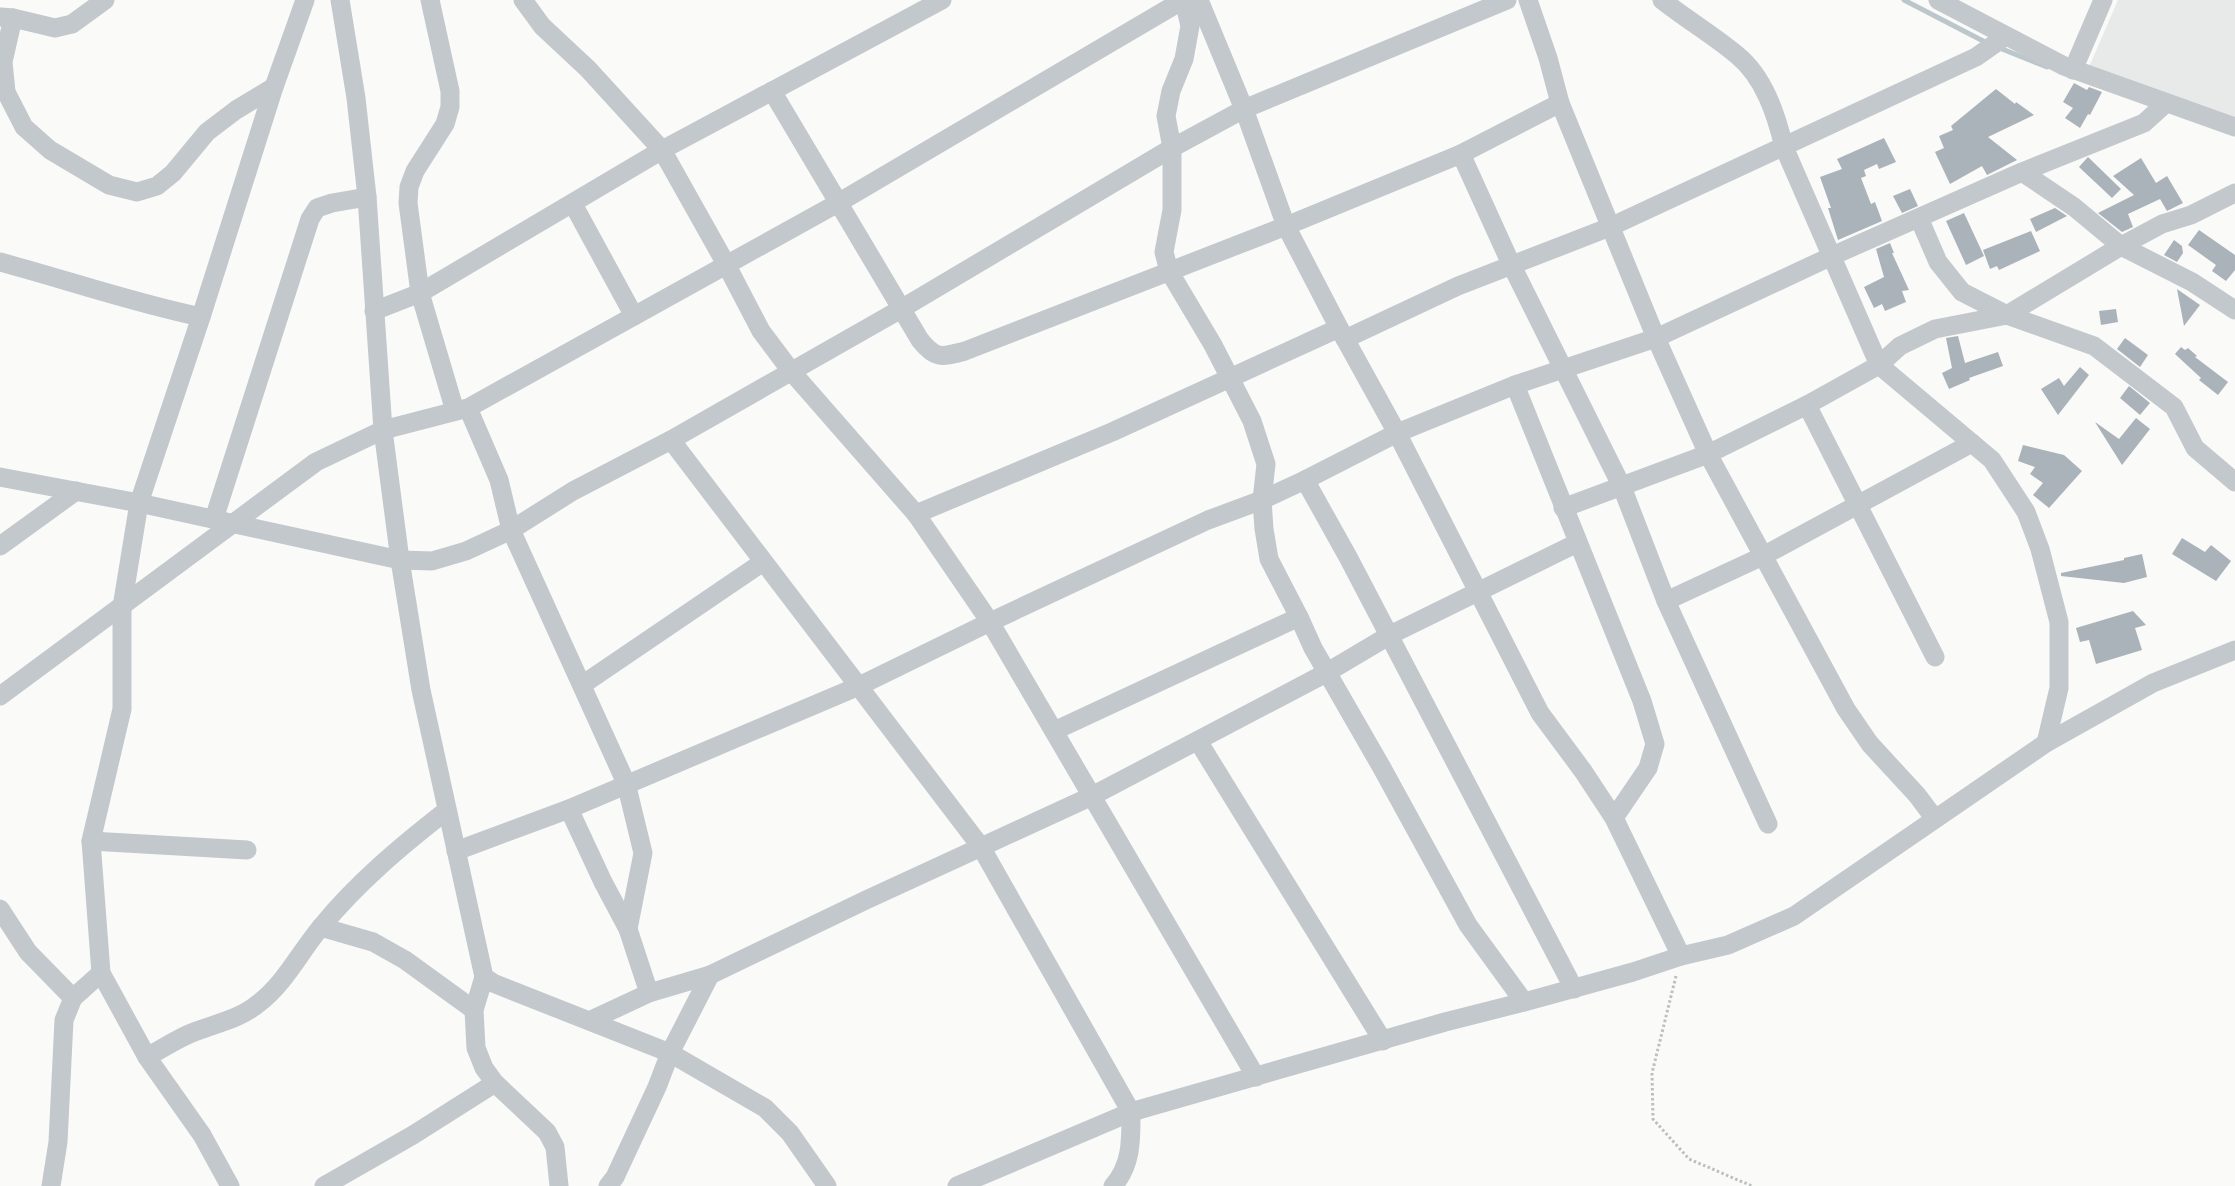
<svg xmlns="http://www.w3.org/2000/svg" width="2235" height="1186" font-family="'IBM Plex Sans',sans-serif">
<rect width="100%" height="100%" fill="#fafaf8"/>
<!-- built -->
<polygon fill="#e8e9e9" points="2118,0 2235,0 2235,118 2089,67"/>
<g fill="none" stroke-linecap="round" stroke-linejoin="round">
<!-- stream -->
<g stroke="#bbc7cb" stroke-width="5">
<polyline points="1904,0 1987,43"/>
<polyline points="1997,47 2047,67"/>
</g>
</g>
<!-- building -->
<g fill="#aab3b9">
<polygon points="2074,83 2087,90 2089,87 2102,92 2090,115 2088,114 2080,128 2065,118 2073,108 2063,102"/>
<polygon points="1996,89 2015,104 2016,102 2034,115 1988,137 2017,160 1987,175 1982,166 1950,184 1935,152 1944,148 1939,136 1953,130 1951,126"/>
<polygon points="1884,138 1896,162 1879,169 1877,164 1864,170 1866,176 1861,178 1871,204 1875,202 1882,221 1838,240 1828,208 1831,208 1820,177 1842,169 1837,159"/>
<polygon points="2088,157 2121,189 2112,198 2079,167"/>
<polygon points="2141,158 2156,183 2167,176 2183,203 2167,211 2160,199 2128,214 2133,227 2122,232 2098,213 2134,195 2113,176"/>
<polygon points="1910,189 1918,206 1902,213 1893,196"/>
<polygon points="2055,208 2067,216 2036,232 2030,219"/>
<polygon points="1964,213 1984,256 1966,265 1946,221"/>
<polygon points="2199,230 2235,255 2235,270 2226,281 2212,271 2216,265 2188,245"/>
<polygon points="2031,231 2040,251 1999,270 1997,266 1990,269 1983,250"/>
<polygon points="2174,240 2182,246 2183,253 2177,262 2164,255"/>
<polygon points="1890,243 1894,253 1892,253 1909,290 1902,291 1906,302 1885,311 1882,304 1874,308 1864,287 1884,277 1876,249"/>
<polygon points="2177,289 2200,305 2184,326"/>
<polygon points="2116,309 2118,322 2101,325 2099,311"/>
<polygon points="1958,336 1965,363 1998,352 2003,366 1969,378 1970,380 1949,389 1942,373 1952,368 1946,338"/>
<polygon points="2125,338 2148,355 2140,367 2117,349"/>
<polygon points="2181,347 2185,350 2188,348 2197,356 2195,357 2228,382 2218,395 2199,380 2201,378 2175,354"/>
<polygon points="2080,367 2089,375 2058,415 2041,389 2059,378 2064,386"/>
<polygon points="2129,386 2150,403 2140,415 2120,398"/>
<polygon points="2136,418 2150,429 2122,465 2095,422 2119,439"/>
<polygon points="2023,445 2064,455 2082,471 2049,508 2033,495 2043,483 2030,474 2035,467 2018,461"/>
<polygon points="2182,538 2205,552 2211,545 2231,561 2216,581 2172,554"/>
<polygon points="2142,554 2147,577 2124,583 2061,576 2061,573 2124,560 2124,558"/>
<polygon points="2133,611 2146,625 2135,628 2142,650 2096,664 2089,640 2080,642 2076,628"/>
</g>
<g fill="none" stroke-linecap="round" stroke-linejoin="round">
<!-- path -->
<polyline stroke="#bbbfc2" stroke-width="3" stroke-dasharray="2.5 2.5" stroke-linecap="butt" points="1676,976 1652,1073 1653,1119 1689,1159 1752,1186"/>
<!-- minor -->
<g stroke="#c3c8cc" stroke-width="19">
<polyline points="340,0 356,98 367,197 383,430 400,560 421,690 484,977 493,983 670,1053 765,1108 790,1133 827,1186"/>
<polyline points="430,0 450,91 450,107 445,124 415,171 409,187 408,203 420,293 455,411"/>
<polyline points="523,0 542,26 588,69 662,150 726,264 761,331 791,371 916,514 990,622 1256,1077"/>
<polyline points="1184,0 1190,26 1184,59 1171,91 1166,116 1172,148 1172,210 1164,252 1169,271 1213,345 1252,421 1266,464 1262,500 1264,529 1269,559 1299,617 1313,648 1382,768 1468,925 1524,1002"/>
<polyline points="1199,0 1244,109 1286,226 1339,328 1397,433 1540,713 1583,771 1614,818 1681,956"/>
<polyline points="1528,0 1548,58 1560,103 1656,338 1708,454 1846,709 1870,744 1917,795 1935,819"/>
<path d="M1662,0C1686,19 1713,35 1737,55C1764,77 1776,114 1784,147L1879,365L1992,460L2026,512L2040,549L2059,622V688L2046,743"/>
<polyline points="1938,0 2064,66 2235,127"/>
<polyline points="1,17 13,18 55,28 72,24 105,0"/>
<polyline points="13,18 3,62 6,92 24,127 50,150 109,185 137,192 157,186 173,173 207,132 236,110 274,87"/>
<polyline points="2073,70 2103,0"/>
<path d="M772,91L920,340C936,360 942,357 965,351L1286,226L1461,154L1560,103"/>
<polyline points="1461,154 1511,264 1622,487 1666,601 1768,824"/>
<polyline points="2022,172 2074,207 2121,246 2192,282 2235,310"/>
<polyline points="573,204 634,316"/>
<polyline points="1919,218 1938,262 1962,292 2007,315 2094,346 2174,407 2195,448 2235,482"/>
<path d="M0,262C67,280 133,303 201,317"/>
<polyline points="374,311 420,293 662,150 942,0"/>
<polyline points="1345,339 1458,286 1610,227 1976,57 2006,36"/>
<polyline points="1515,385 1642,701 1655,744 1648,768 1614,818"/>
<polyline points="1807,405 1935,657"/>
<polyline points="468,408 499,480 511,530 626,783 643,853 628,929"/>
<path d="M671,440L981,847L1131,1112C1131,1139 1132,1165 1113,1186"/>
<polyline points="0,477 139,503 400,560 432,561 466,551 511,530 573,491 671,440 901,309 1172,148 1244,109 1507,0"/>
<polyline points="1305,480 1348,557 1574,989"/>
<polyline points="1563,508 1708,454 1807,405 1879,365 1900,346 1935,329 2007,315 2121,246 2162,224 2191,215 2235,193"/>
<polyline points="916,514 1112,432 1339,328"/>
<polyline points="214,519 310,219 317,208 332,203 367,197"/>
<polyline points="0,546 76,491"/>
<polyline points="1666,601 1763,556 1972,443"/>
<polyline points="582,685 763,562"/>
<polyline points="0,696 316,462 383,430 468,408 838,203 1183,0"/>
<polyline points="1054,731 1299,617"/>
<polyline points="1198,741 1383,1041"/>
<polyline points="569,809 603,882 628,929 649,993 591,1020"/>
<polyline points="91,841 247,850"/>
<polyline points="456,851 569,809 859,686 990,622 1208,520 1262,500 1305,480 1397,433 1515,385 1656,338 1832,256 2022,172 2144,123 2166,103"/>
<polyline points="0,909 28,952 73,998"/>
<polyline points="321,927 373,942 405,960 474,1010"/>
<polyline points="484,977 474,1010 476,1048 484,1068 495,1083 547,1132 555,1147 559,1186"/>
<polyline points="649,993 710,975"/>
<path d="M147,1057C162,1049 178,1038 194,1032C217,1023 240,1019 259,1003C285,983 300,952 321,927C357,883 401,846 446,811"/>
<polyline points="51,1186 58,1142 64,1020 73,998 101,973"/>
<polyline points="230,1186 202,1135 147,1057 101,973 91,841 122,709 122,607 139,503 201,317 274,87 305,0"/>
<polyline points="324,1186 413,1135 495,1083"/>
<polyline points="608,1186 615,1177 657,1087 670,1053 710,975 866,900 1092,796 1326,673 1390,635 1577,543"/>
<polyline points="957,1186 1131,1112 1445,1022 1524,1002 1633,972 1681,956 1728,945 1794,916 2046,743 2153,683 2235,650"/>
</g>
</g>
</svg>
